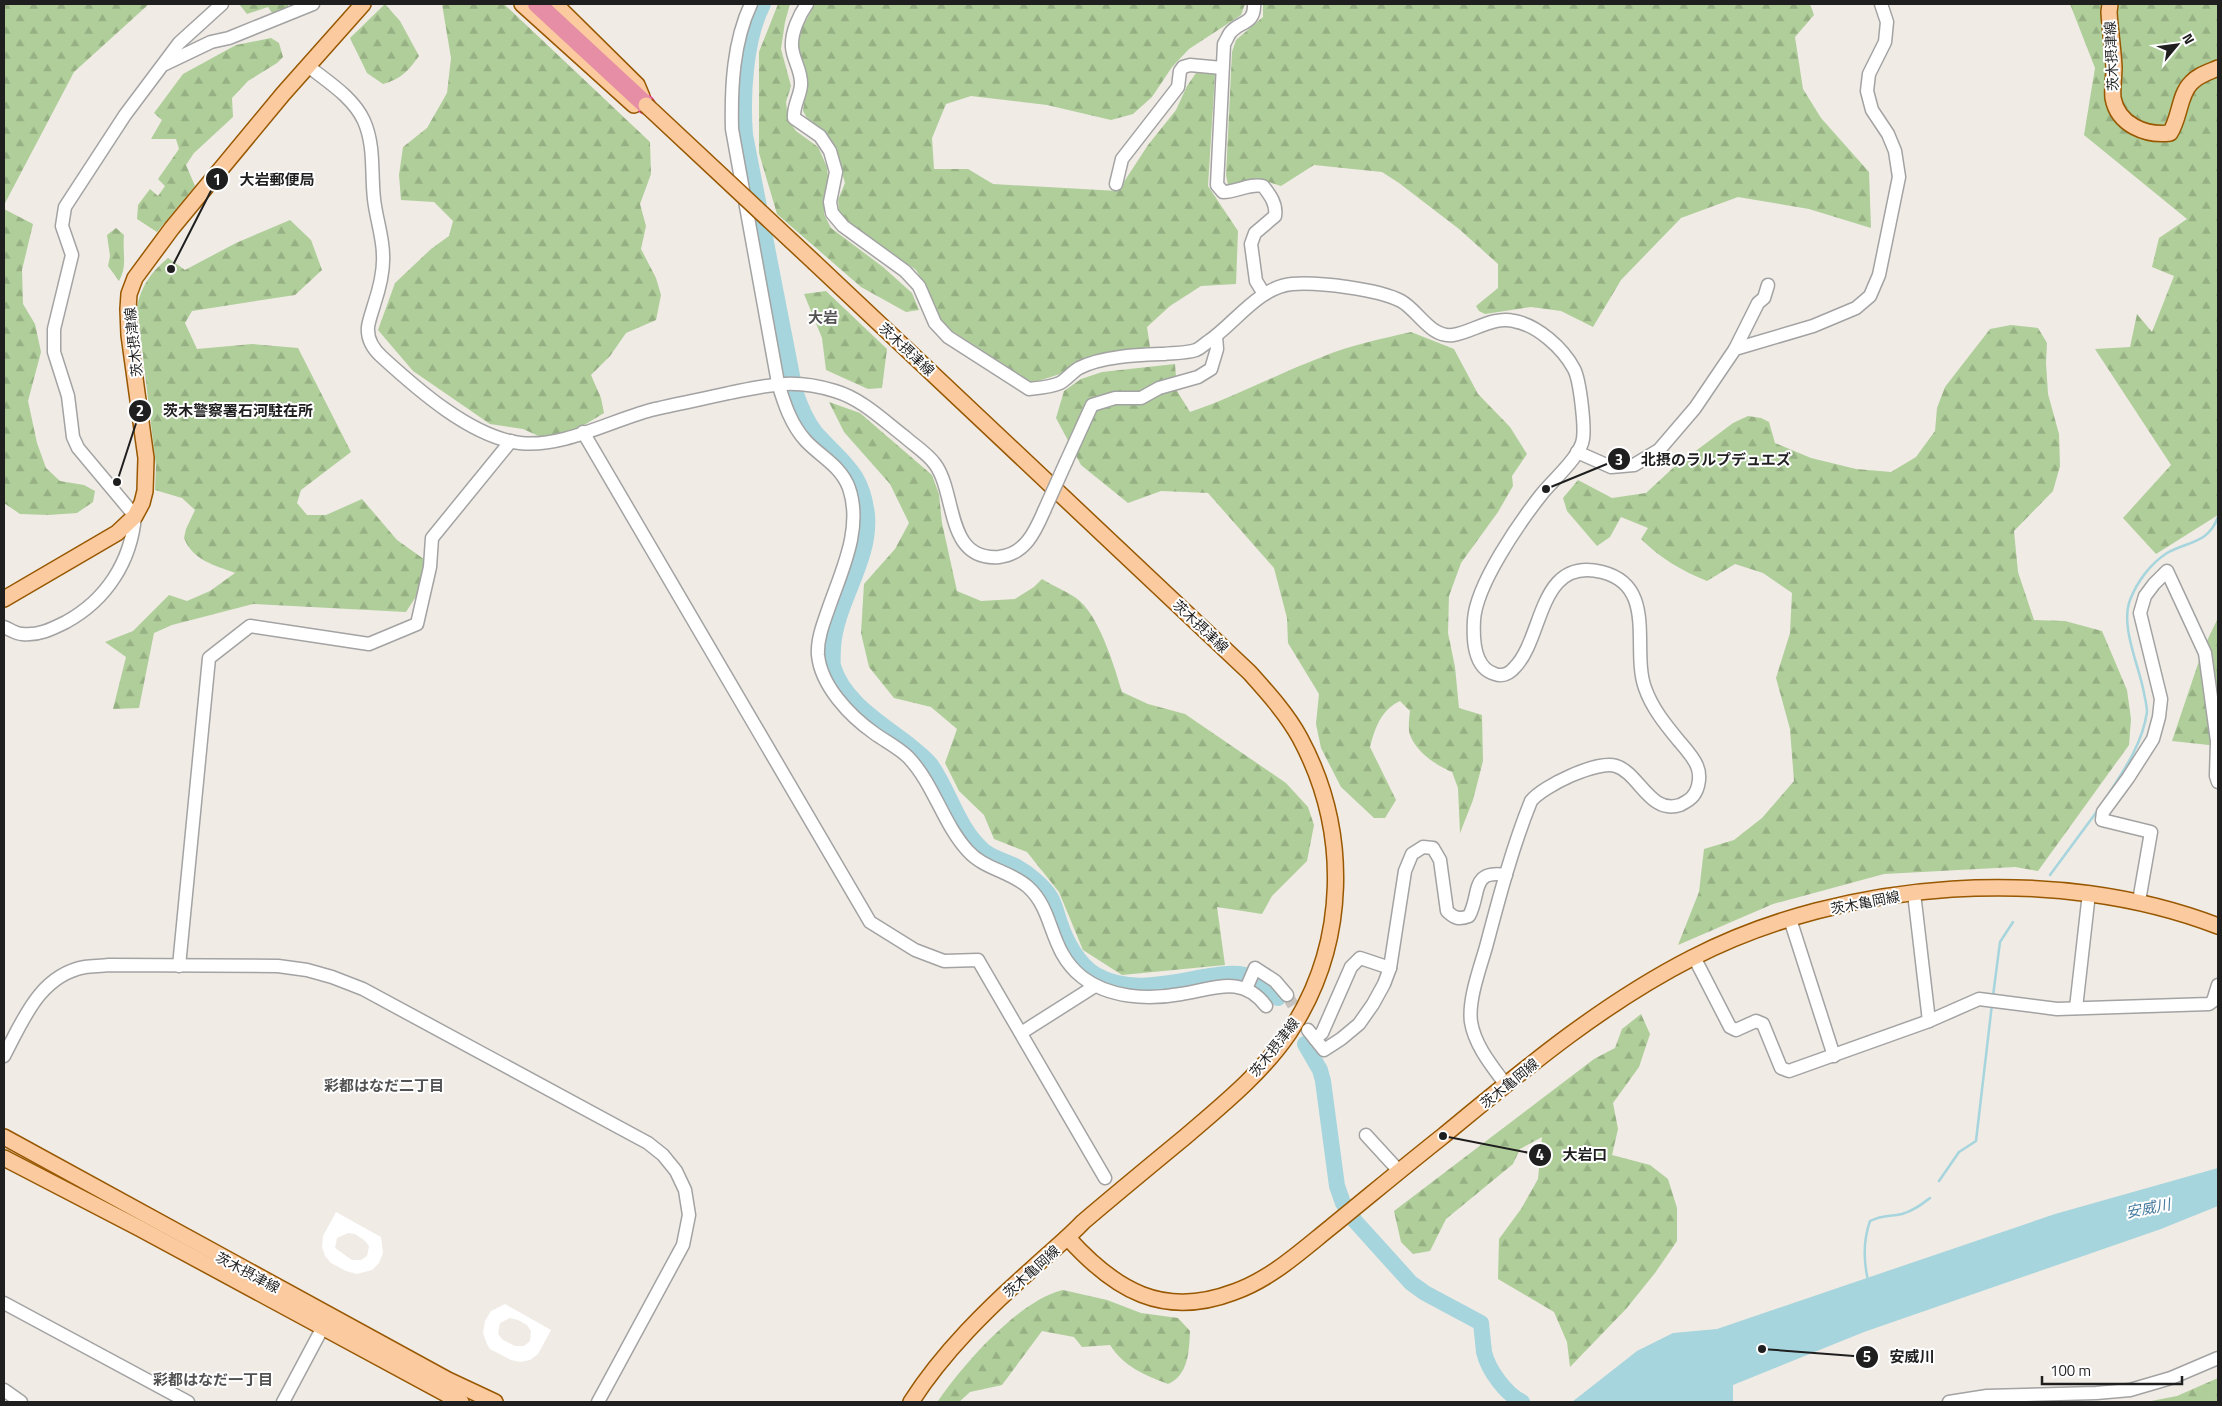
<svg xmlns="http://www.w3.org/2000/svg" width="2222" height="1406" font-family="'Titillium Web','Noto Sans JP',sans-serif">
<defs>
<pattern id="forest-firs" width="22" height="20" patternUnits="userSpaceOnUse" patternTransform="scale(1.25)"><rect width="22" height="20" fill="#afce9a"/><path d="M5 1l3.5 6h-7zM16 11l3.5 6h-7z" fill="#96b084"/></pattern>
</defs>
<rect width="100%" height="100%" fill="#f0ebe5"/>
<!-- forest -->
<g fill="url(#forest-firs)">
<polygon points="4,4 149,4 74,72 4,205"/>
<polygon points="239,4 288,4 288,7 272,13 268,7 247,14"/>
<path d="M385,4L400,21L419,56C408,71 401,79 383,84L367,73L350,38Z"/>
<polygon points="442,4 504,4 650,142 651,174 640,204 646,226 641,249 656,278 661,295 656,320 626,333 610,356 591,375 601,398 604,413 566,436 541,437 523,429 490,424 413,371 378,330 395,283 431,249 449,236 453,221 434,202 401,200 399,175 403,147 427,128 447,93 451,58"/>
<polygon points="778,4 790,4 785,22 781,49 791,86 786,102 788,120 796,131 818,147 827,167 829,187 824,214 831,228 883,267 912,293 919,310 906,312 861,287 777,214 759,153 759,52"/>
<polygon points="815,4 1245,4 1241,15 1189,49 1172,67 1152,97 1133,114 1111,120 1047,105 971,96 946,104 932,138 934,169 968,169 993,184 1118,191 1148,145 1176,110 1187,86 1196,73 1215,74 1208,186 1238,231 1236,284 1201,286 1170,306 1147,327 1150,347 1096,355 1075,362 1063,373 1032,383 940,323 927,288 916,270 847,222 839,211 838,200 845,183 835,149 827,133 807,118 803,111 806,86 797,47 802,28"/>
<polygon points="1263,4 1810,4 1814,15 1795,37 1803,89 1821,118 1869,172 1871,228 1809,209 1738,197 1681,218 1621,280 1593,327 1561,311 1531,307 1485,314 1479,311 1476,306 1498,288 1498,264 1459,229 1399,183 1382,172 1314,165 1281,186 1256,178 1234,186 1228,185 1226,175 1232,52 1236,40 1263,17"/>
<polygon points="2070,4 2218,4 2218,515 2156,554 2123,518 2171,465 2095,349 2130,347 2137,314 2152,332 2174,276 2152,267 2159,238 2187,219 2084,135 2095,68"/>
<polygon points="271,38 279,43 283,57 277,63 248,81 232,98 233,117 194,153 186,165 195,186 157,232 137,219 138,205 150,189 158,196 165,186 158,179 179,149 176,139 151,139 162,120 154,113 183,74 236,45"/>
<polygon points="4,209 33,224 22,270 23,304 35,324 41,352 28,401 37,443 46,468 60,481 84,485 95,491 93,502 77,513 48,515 20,514 4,503"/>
<path d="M290,220L311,240L322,270L295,295L192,311L185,323L197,349L252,344L298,348L351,452L301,490L297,503L307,515H326L362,499L397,540L435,567L406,612L253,604L172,625L154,633L139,708L113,709L126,657L105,642L133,631L169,595L187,601L210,591L235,573C215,565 193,561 184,538L186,529L195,510L182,498L155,490L156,466L137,306C142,285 151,272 168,258L185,270L236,243Z"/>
<path d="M116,228L124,235C122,252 128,265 119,281L108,266L110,256L107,235Z"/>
<polygon points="826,291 887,349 882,388 868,389 826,370 822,338 804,294"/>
<path d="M2011,325L2038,328L2047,343L2046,363L2048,394L2059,434L2060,466L2053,491L2014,531L2018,572L2034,620L2065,621L2102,631L2127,690L2131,719L2129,745L2038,871L2015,867L1884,874L1773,904L1678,945L1699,892L1704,849L1734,840L1762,818L1794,781L1790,729L1776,678L1790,633L1792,593L1763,573L1735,564L1707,581C1682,571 1660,558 1641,539L1648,528L1621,517L1610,537L1597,546L1567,511L1563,498L1578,480L1612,498L1646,493L1673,468L1733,423L1748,416L1761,418L1769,422L1775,443L1811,458L1856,469L1891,472L1916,457L1935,431L1937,408L1945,387L1990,329Z"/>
<path d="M1411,332L1454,349L1478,394L1510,427L1527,454L1512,476L1513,486L1498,512L1461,563L1449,596L1448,633L1455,667L1459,708L1482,715L1483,761L1473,800L1460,833L1458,788L1452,772C1436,765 1417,753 1410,735C1408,729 1409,719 1410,711L1400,701C1381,710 1375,728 1370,747L1396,800L1385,818H1374L1341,787L1321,748L1316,724L1319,694L1288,643L1287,618L1274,568L1208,493L1161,491L1128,503L1081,465L1056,418L1064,391L1081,379L1102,372L1175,364L1177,391L1190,412C1235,397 1277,374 1322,357C1350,345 1381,339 1411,332Z"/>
<path d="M829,402L860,413L932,475L939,494L942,523L957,591L981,601L1015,599L1034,587L1042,579C1053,586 1066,591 1076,598C1099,614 1114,666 1122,692L1148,704L1185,714L1286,783L1308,807L1314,825L1307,861L1272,896L1262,914L1217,907L1225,965L1122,975L1083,950L1059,892L1027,852L994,839L984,815L959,791L945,763L957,729L931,707L894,698L869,667L861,633L864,584L895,549L909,523L890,484L844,432Z"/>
<polygon points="2218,618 2218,746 2172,741 2203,649"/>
<polygon points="1641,1014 1650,1034 1639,1067 1613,1103 1618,1129 1612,1155 1650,1165 1668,1179 1677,1208 1677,1241 1655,1273 1626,1309 1570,1367 1567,1342 1554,1312 1498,1279 1499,1239 1521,1209 1538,1179 1542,1137 1520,1149 1513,1164 1446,1219 1430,1251 1413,1254 1401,1242 1394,1211 1594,1059 1615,1048 1622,1029"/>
<path d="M1063,1290L1107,1300L1141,1313L1178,1318L1190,1331C1189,1350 1189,1375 1168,1384C1145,1375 1124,1367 1110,1345L1082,1347L1074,1337L1042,1331L1002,1385L970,1392L959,1402L938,1401C963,1365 1019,1300 1063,1290Z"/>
<polygon points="2218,1378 2218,1402 2146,1402 2177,1396"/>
</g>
<!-- water -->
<polygon fill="#a6d5dd" points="2218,1168 2218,1206 2161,1229 1864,1332 1733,1385 1733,1402 1572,1402 1637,1351 1673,1333 1717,1329 2055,1214"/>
<!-- pier -->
<g fill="#fff" fill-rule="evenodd">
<path d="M336,1212L381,1237L383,1253L379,1263L372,1270L357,1274L346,1271L331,1263L325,1256L322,1247L323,1236ZM348,1233L355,1234L364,1240L369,1246L367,1256L361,1260H352L335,1248L337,1238Z"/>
<path d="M505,1304L551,1330L538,1354L530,1360L520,1362L511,1360L490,1349L487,1344L483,1333L485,1321L491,1311ZM510,1318L518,1320L527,1325L531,1331L530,1341L524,1346H515L503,1340L498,1334L500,1323Z"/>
</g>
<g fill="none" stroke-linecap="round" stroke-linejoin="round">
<!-- stream -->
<g stroke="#a6d5dd" stroke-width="2.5">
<path d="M2104,801C2122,773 2142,746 2147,712C2147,706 2145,699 2144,693C2139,665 2120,627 2130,600C2137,582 2150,564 2167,553C2188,541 2208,544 2218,517"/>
<polyline points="2050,875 2098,810"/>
<polyline points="1993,996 2000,942 2013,922"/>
<polyline points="1939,1181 1959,1152 1976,1141 1992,1004"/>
<path d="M1868,1280C1863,1259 1863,1241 1870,1221C1884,1214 1889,1217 1902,1214C1913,1211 1921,1205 1930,1198"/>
</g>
<!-- river -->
<g stroke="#a6d5dd" stroke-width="16">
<path d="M763,4C745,39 742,96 745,135L795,391C800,406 805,419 815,432C841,462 862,470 867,515C871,561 836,602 833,647C833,653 832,660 833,666C843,701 881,723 908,744C916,751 925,757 931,765C950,792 958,829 984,851C994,859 1006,861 1017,867C1028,873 1044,886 1051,898C1055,905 1057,915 1060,923C1066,942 1079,965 1096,975C1128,994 1170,983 1204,977C1217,975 1231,972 1245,975C1258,978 1269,989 1278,998"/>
<path d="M1305,1044L1320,1070L1323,1081L1337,1186L1343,1203L1355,1221L1411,1283L1425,1293L1481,1323C1482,1333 1483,1342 1484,1352C1488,1370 1506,1394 1522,1402"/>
</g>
<!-- minor-tunnel -->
<polyline stroke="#c6c2bd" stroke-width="12" stroke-dasharray="12 6" stroke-linecap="butt" points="1287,995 1308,1030"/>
<defs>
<g id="minor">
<path d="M751,4C733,42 731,88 732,129L778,383C784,403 791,425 806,441C821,457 841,466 849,488C863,529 841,572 828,610C823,624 817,640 818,655C821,686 850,716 874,733C885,741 899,748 908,757C934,784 943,824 968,851C984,869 1010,871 1028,887C1055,911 1048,950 1082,977C1109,998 1148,1000 1181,994C1214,989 1242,974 1266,1006"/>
<path d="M807,4C799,15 791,33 792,47C793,60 802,71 801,85C800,97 793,106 794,118L820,136L830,151L836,172L830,202L832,213L843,226L905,271L919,286L935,323L948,337L1029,389C1039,388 1051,387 1060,383C1067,379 1072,372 1079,368C1102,356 1139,355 1164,354C1174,353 1187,353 1196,350C1201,348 1204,344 1209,341C1235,323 1259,287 1292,284C1319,282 1378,289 1401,301C1418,310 1430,338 1453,335C1473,332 1492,316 1514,321C1537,325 1563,348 1574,369C1580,380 1585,426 1583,439C1581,456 1552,481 1541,495C1519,523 1476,585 1474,620C1473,638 1473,668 1495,674C1503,677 1510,673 1515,667C1544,637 1538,556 1602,572C1658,586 1631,649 1645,688C1652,708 1665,724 1679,741C1685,748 1694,758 1697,766C1701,775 1699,789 1693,796C1690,800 1684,803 1680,805C1650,815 1639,773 1616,766C1597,760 1543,786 1531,801C1512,848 1499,898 1486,947C1480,968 1468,1000 1471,1022C1475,1046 1492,1066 1506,1085"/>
<path d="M1254,4C1255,25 1239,21 1230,33C1228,36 1226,41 1224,44L1217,185L1223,192C1237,192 1249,183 1263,186C1270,195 1277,204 1275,216L1255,233L1251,244L1256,281L1264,294"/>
<polyline points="165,64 211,42 229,38 313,4"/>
<path d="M308,66C328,82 353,97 364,121C375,146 371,173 374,199C376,218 383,237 383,255C384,272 379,290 374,305C372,312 369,320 368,327C367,339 373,349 382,357C417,389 471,437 520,443C562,448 610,421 651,410C676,404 703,399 729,393C769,385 793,378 835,391C862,399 883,420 905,437C915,446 927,453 935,464C957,494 945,561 999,557C1025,554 1035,532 1044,511"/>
<polyline points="1116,184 1122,159 1178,87 1180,71 1183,67 1190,65 1222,68"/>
<polyline points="1735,349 1758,303 1764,298 1768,285"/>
<polyline points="583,432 870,922 915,950 944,961 978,960 1105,1178"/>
<polyline points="1577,452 1611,467 1634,465 1659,450 1695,408 1735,349 1813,326 1856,308 1870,296 1879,275 1899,177 1895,151 1888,134 1872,110 1867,91 1869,74 1885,42 1887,22 1881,4"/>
<polyline points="1066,462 1092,405 1115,398 1141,398 1159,388 1198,377 1211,369 1217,349 1216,336"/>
<path d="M4,627C9,629 16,634 22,634C38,636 52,629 66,622C106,600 131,562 135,516L78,448L73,437L68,396L54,352V329L72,255L62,226L65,207L125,115L179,43L222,4"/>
<polyline points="1914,893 1929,1021"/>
<polyline points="2139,901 2151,832 2102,820 2103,812 2128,778 2153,739 2159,717 2161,699 2140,613 2145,596 2154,584 2167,571 2205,653 2217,741 2216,776 2218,782"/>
<polyline points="1790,919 1834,1056"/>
<polyline points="1694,957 1730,1027 1736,1030 1756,1021 1763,1024 1781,1068 1789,1071 1929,1021 1979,999 2057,1009 2209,1004 2213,1001 2218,985"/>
<polyline points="179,966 209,658 250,626 369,644 417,624 430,567 432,538 511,441"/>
<polyline points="1246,989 1255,968 1275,981 1287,995"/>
<polyline points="2076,1008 2089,893"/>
<path d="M1308,1030L1324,1050L1341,1039L1359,1024L1373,1004L1384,984L1390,968L1405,871L1412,854L1423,847L1433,848L1440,860L1447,911C1454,918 1459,920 1469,916C1481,894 1470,869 1506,875"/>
<polyline points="1021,1033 1095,986"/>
<polyline points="1315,1039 1322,1033 1351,967 1360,958 1390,968"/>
<path d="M4,1056C23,1020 40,975 85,967C93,966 101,966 109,965L278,966L307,970L332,977L363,989L648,1143L663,1155L676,1171L685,1190L689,1215L683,1245L598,1402"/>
<polyline points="1366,1135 1399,1171"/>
<polyline points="4,1303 188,1402"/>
<polyline points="4,1390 21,1402"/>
<polyline points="283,1402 323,1327"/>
<polyline points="1949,1402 1987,1396 2096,1393 2130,1390 2171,1378 2218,1358"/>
</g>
<g id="major">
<polyline points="522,4 634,105"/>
<polyline points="555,4 637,85 642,97"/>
<path d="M2110,4L2109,12C2110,30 2113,48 2114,67C2114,77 2112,88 2113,98C2118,125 2146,136 2170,133C2180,118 2179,95 2191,83C2198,75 2209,72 2218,68"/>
<path d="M815,263L1249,672C1267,692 1287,714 1300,738C1350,831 1348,944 1289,1033C1262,1073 1221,1106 1185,1137C1151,1165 1117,1193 1083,1222C1067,1239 1049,1253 1032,1269C988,1308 943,1352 911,1402"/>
<polyline points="4,599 117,533 135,516 142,503 145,491 146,458 129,335 128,309 129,294 135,278 172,228 283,94 363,4"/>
<polyline points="4,1137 448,1380 495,1402"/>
<polyline points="4,1158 139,1228 461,1402"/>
<path d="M1068,1238C1115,1290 1163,1319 1234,1292C1271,1279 1301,1251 1331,1227C1368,1197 1405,1166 1443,1136C1522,1071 1600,1005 1692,958C1845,879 2057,864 2218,926"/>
</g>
<polyline id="highway" points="537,4 646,105"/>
</defs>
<!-- minor casing -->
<use href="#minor" stroke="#a3a3a3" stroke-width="15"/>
<!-- major casing -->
<use href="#major" stroke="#985801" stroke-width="18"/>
<!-- highway casing -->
<use href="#highway" stroke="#d92675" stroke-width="20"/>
<!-- minor -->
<use href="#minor" stroke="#fff" stroke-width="12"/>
<!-- major -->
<use href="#major" stroke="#fbca9f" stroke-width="15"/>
<!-- highway -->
<use href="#highway" stroke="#e68ea6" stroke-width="18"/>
<defs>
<polyline id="minor-bridge" points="1044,511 1066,462"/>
<polyline id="major-bridge" points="646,105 815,263"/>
</defs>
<!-- minor-bridge casing -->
<use href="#minor-bridge" stroke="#a3a3a3" stroke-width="15" stroke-linecap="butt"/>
<!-- major-bridge casing -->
<use href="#major-bridge" stroke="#985801" stroke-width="18" stroke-linecap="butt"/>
<!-- minor-bridge -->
<use href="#minor-bridge" stroke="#fff" stroke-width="12"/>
<!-- major-bridge -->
<use href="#major-bridge" stroke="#fbca9f" stroke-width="15"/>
</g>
<g text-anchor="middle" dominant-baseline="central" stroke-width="4" stroke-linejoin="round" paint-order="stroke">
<!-- street labels -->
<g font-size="14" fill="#1f1f1f" stroke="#fff">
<text transform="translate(2111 56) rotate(-93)">茨木摂津線</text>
<text transform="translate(133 342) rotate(-96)">茨木摂津線</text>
<text transform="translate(907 349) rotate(43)">茨木摂津線</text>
<text transform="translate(1201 626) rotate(43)">茨木摂津線</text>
<text transform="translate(1865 902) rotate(-11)">茨木亀岡線</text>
<text transform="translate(1274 1047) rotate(-52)">茨木摂津線</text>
<text transform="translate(1509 1083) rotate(-39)">茨木亀岡線</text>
<text transform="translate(1031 1271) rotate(-42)">茨木亀岡線</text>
<text transform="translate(248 1272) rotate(28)">茨木摂津線</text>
</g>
<!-- neighbourhood labels -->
<g font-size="15" font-weight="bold" fill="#525252" stroke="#fff">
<text x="823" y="317">大岩</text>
<text x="384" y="1085">彩都はなだ二丁目</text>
<text x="213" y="1379">彩都はなだ一丁目</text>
</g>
<!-- water labels -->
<g font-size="15" font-style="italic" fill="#467a9e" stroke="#fff">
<text transform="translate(2148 1208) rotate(-11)">安威川</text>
</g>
</g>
<!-- callouts -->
<path fill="none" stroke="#1f1f1f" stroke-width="2" d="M171 269L217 179M117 482L140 411M1546 489L1619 459M1443 1136L1540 1155M1762 1349L1867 1357"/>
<g fill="#1f1f1f" stroke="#fff" stroke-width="2">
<circle cx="171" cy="269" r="5"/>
<circle cx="117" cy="482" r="5"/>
<circle cx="1546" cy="489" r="5"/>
<circle cx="1443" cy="1136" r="5"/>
<circle cx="1762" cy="1349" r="5"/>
<circle cx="217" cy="179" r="12"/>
<circle cx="140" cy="411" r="12"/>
<circle cx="1619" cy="459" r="12"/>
<circle cx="1540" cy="1155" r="12"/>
<circle cx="1867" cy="1357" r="12"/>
</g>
<g font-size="15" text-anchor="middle" font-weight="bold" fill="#fff">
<text x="217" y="185">1</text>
<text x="140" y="416">2</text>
<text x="1619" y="465">3</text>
<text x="1540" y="1160">4</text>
<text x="1867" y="1362">5</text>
</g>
<g font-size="15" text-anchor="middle" font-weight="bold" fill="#1f1f1f" stroke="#fff" stroke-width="4" stroke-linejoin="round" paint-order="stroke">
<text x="277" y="185">大岩郵便局</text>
<text x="238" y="416">茨木警察署石河駐在所</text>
<text x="1716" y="465">北摂のラルプデュエズ</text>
<text x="1585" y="1160">大岩口</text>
<text x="1912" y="1362">安威川</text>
</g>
<!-- border -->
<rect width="2222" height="1406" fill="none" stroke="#1f1f1f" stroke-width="10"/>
<!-- north arrow -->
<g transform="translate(2177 45) rotate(61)" stroke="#ffffff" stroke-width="4" paint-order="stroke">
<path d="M0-4L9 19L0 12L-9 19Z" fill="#1f1f1f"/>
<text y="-8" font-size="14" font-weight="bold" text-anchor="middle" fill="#1f1f1f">N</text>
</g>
<!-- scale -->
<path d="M2042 1376v8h140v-8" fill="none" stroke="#1f1f1f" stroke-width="2.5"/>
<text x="2050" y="1376" font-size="15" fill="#1f1f1f" stroke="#ffffff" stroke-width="4" paint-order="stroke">100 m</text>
</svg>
